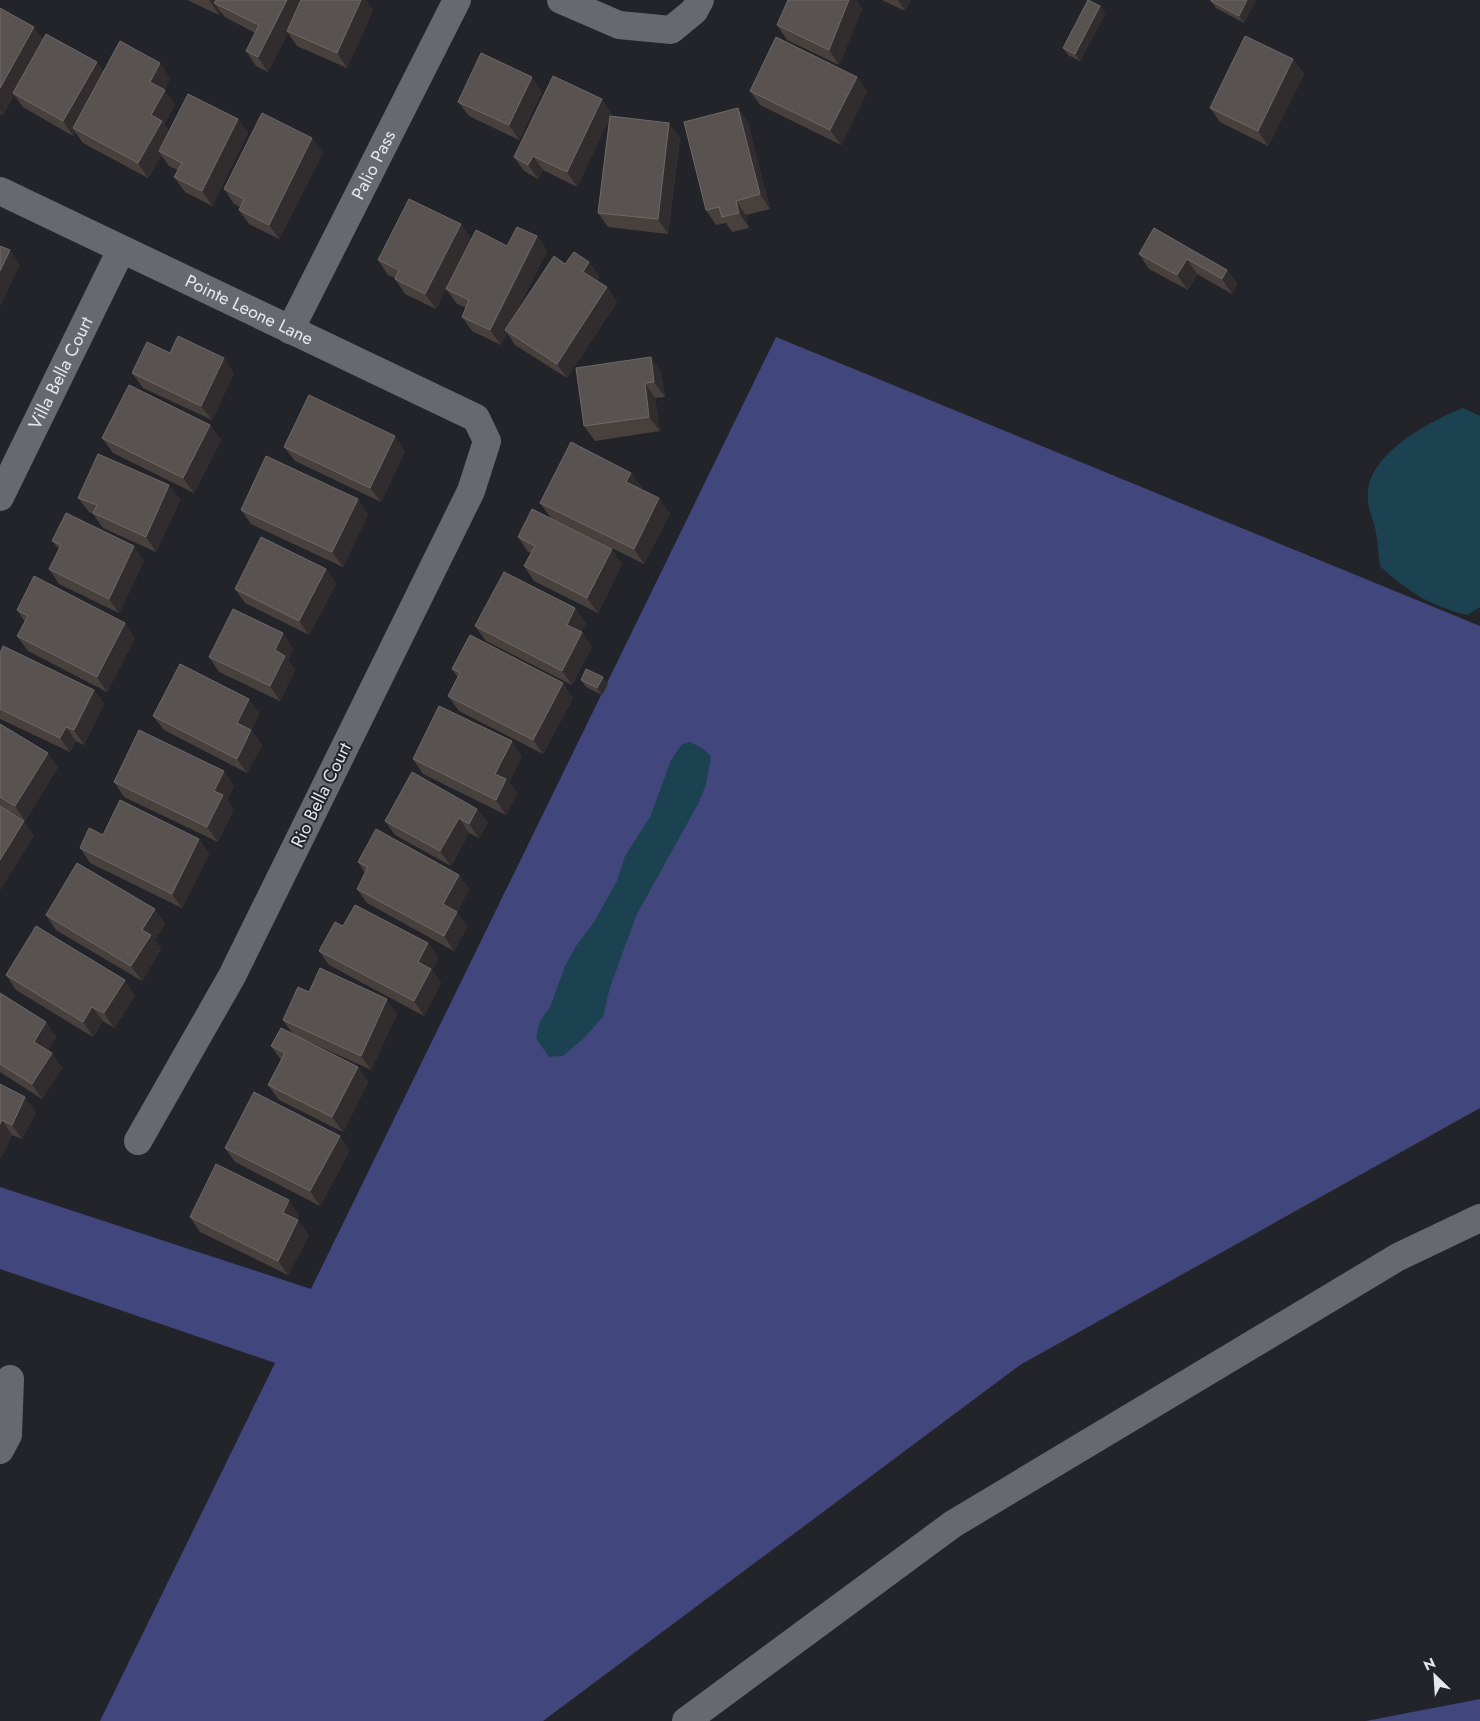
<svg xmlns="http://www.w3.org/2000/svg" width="1480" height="1721" font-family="Jost,sans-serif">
<rect width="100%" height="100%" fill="#22242a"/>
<!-- green -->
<g fill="#41477d">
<polygon points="776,337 1480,626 1480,1108 1020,1365 543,1721 100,1721 275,1363 0,1269 0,1187 311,1289"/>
<polygon points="1480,1699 1480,1721 1366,1721"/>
</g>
<!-- water -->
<g fill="#1c4251">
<path d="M1463,408L1480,416V607L1467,615C1431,606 1408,592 1380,566C1378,555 1378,543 1376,532C1373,517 1366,507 1368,491C1372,452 1430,421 1463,408Z"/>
<polygon points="690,742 702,748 711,756 706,785 698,804 637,914 610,987 603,1017 583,1039 563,1056 549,1057 536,1038 540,1021 550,1007 565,966 576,946 594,922 617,881 625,856 650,817 671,760 682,744"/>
</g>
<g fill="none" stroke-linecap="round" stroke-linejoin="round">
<!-- minor -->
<g stroke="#676870" stroke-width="28">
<polyline points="561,0 619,25 671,30 694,11 700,0"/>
<path id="s1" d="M0,191L476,418L487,441L471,491L232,976L138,1141"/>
<path id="s2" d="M290,330L457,0"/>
<path id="s3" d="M0,497L121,250"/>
<polyline points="0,1450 8,1435 10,1379"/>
</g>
<!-- secondary -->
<polyline stroke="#676870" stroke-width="28" points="686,1721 953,1524 1398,1257 1480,1218"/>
</g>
<!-- wall -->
<g fill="#47403d">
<polygon points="187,0 366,0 373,10 347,68 297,46 288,33 268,72 256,66 246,51 255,33 225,17 221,12 219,15"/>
<polygon points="788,0 856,0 862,9 839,65 787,40 777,25"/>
<polygon points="882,0 911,0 905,11"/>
<polygon points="1256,0 1244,23 1216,8 1211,1"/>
<polygon points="1100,6 1105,14 1080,61 1068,55 1063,48"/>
<polygon points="0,8 43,40 104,72 170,78 164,90 175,105 164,125 169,131 238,119 248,133 212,206 185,192 174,177 178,170 169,166 161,155 148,178 83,143 75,132 73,136 23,107 14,95 3,115 0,113"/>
<polygon points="1293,59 1304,74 1268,146 1220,122 1210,108"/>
<polygon points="857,77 867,92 841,145 760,105 750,91"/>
<polygon points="542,92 519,140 469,116 458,102"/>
<polygon points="738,108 748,123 770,209 746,215 749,228 732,232 726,223 716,225 706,210"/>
<polygon points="612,114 611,116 680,138 668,234 608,227 598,213 609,119 577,187 543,170 538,179 524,171 514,157"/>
<polygon points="323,153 279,239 249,224 239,210 240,207 234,204 224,189"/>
<polygon points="461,224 471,239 436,309 405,294 395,279 395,278 388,275 378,260"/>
<polygon points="1154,228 1227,270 1237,284 1232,294 1197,274 1188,290 1149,269 1139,254"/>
<polygon points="537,236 547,251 516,313 565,264 589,262 599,276 597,281 607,287 617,302 567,378 515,345 507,333 501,345 472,331 462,317 466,308 457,304 446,289 507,246"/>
<polygon points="170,353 234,373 212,420 143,388 132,373"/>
<polygon points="661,372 665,397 655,398 660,431 595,441 584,426"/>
<polygon points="210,425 221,440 194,493 113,453 102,438"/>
<polygon points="284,447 405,451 381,502 295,461"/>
<polygon points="169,485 180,500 156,552 103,528 93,514 89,512 78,498"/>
<polygon points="642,487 641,489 670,513 644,564 551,518 540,503"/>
<polygon points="241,510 368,514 343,567 251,524"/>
<polygon points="518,537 622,564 598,613 534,581 524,566 531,553 528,552"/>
<polygon points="52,541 144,561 119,613 59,584 49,569 59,549"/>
<polygon points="326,569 336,584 309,635 245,603 235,589"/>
<polygon points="17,610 135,638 107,692 28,651 17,636 25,622"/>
<polygon points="586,623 581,632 592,647 572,685 486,641 475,626"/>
<polygon points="293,648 288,660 295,670 280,701 219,672 209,657"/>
<polygon points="0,653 94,690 104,704 84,745 76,741 70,752 0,719"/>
<polygon points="452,669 573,698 543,754 459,711 448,696 458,678"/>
<polygon points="581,680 608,684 602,695 586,687"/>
<polygon points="249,699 259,714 251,730 262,745 247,773 164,730 153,716"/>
<polygon points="0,724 58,767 25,821 0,806"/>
<polygon points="522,756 509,782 517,793 506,815 423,774 413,759"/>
<polygon points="114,782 234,786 227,800 233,810 218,842 124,797"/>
<polygon points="477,809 488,823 479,838 469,833 451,866 395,835 385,821"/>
<polygon points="103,835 199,839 209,854 182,908 90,863 80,848"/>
<polygon points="358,862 459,875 469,889 457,912 467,927 454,951 367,903 357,889 365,873"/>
<polygon points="46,915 165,924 155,940 161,949 142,981 56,930"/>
<polygon points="343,926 428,943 438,958 432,970 441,983 424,1016 329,965 319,951"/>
<polygon points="6,975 135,995 114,1028 103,1021 93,1037 16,990"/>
<polygon points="309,992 397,1014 371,1070 299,1037 358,1067 368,1082 343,1132 279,1100 268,1085 281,1060 271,1046 293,1034 283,1020"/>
<polygon points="0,993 46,1022 56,1037 48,1050 52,1053 62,1068 42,1099 0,1072"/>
<polygon points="0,1084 36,1112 22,1139 12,1135 0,1159"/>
<polygon points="225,1148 350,1150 320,1206 235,1162"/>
<polygon points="299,1215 297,1220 309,1235 288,1275 200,1232 190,1217"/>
</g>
<!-- shaded-wall -->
<g fill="#312d2e">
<polygon points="209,0 226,0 214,3 221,12 219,15"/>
<polygon points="287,0 304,0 287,31 288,33 268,72 258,57"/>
<polygon points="361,0 366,0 373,10 347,68 337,53"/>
<polygon points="849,0 856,0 862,9 839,65 829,50"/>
<polygon points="898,0 911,0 905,11"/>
<polygon points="1247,0 1256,0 1244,23 1239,16"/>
<polygon points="1100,6 1105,14 1080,61 1075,54"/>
<polygon points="34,27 45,42 13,93 14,95 3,115 0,110 0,88"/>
<polygon points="1293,59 1304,74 1268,146 1258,131"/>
<polygon points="97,62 107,77 73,128 75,132 73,136 63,121"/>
<polygon points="160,63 170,78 160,97 150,82"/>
<polygon points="532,77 542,92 519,140 509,125"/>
<polygon points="857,77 867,92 841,145 830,130"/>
<polygon points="165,90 175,105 164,125 172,135 159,151 161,155 148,178 138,163 151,115"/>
<polygon points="602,99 612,114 577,187 567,172"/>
<polygon points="738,108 748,123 770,209 760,194"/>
<polygon points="238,119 248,133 212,206 202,191"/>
<polygon points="669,123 680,138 668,234 658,219"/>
<polygon points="312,138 323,153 279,239 269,225"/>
<polygon points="533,156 543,170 538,179 528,165"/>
<polygon points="736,201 746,215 749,228 739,213"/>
<polygon points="461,224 471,239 436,309 425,294"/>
<polygon points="537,236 547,251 507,332 505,330 507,333 501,345 490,330"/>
<polygon points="10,250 20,265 0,307 0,271"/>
<polygon points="1187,259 1197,274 1188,290 1177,275"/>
<polygon points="589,262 599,276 593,286 583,272"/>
<polygon points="1227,270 1237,284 1232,294 1222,279"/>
<polygon points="607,287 617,302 567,378 557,364"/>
<polygon points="651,357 661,372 665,397 654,382"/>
<polygon points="224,358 234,373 212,420 201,406"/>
<polygon points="645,383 655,398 660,431 649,417"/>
<polygon points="210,425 221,440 194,493 183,478"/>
<polygon points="395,436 405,451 381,502 370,488"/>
<polygon points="631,473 642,487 637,497 626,482"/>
<polygon points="169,485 180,500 156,552 146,537"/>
<polygon points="659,498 670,513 644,564 634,549"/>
<polygon points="358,499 368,514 343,567 332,552"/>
<polygon points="134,546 144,561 119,613 109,599"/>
<polygon points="612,549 622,564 598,613 587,598"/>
<polygon points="326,569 336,584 309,635 299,621"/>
<polygon points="575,608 586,623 577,640 567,625"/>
<polygon points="125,623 135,638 107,692 97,677"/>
<polygon points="582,632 592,647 572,685 562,671"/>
<polygon points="283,633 293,648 288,660 295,670 280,701 270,686 275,650"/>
<polygon points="603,677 608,684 602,695 597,688"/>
<polygon points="563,683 573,698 543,754 533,740"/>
<polygon points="94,690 104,704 84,745 74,730"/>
<polygon points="249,699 259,714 247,737 237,723"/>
<polygon points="66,727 76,741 70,752 60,738"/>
<polygon points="251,730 262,745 247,773 237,759"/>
<polygon points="512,741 522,756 509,782 517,793 506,815 496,800 495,774"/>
<polygon points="48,753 58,767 25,821 15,806"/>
<polygon points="224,771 234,786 227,800 233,810 218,842 207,827 214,791"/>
<polygon points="477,809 488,823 479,838 469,824"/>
<polygon points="459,818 469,833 451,866 440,851"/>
<polygon points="24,821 34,836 0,891 0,860"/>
<polygon points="199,839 209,854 182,908 172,894"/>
<polygon points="459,875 469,889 453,919 443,904"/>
<polygon points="155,909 165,924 155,940 161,949 142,981 131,966 142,930"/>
<polygon points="457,912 467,927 454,951 444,936"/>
<polygon points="428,943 438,958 432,970 441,983 424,1016 414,1001 418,962"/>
<polygon points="125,980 135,995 114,1028 104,1013"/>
<polygon points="387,999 397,1014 371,1070 361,1056"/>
<polygon points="92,1007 103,1021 93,1037 83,1022"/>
<polygon points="46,1022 56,1037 44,1056 34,1042"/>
<polygon points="52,1053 62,1068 42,1099 32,1084"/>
<polygon points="358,1067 368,1082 343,1132 332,1117"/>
<polygon points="25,1097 36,1112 22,1139 12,1125"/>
<polygon points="2,1120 12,1135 0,1159 0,1124"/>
<polygon points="340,1136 350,1150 320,1206 310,1191"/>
<polygon points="289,1200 299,1215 293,1227 283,1213"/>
<polygon points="298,1220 309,1235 288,1275 278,1261"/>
</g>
<!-- building -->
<g fill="#585250" stroke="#6e6968">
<polygon points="216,0 287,0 258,57 246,51 259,25 214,3"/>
<polygon points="301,0 361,0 337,53 287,31"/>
<polygon points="788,0 849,0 829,50 777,25"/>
<polygon points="1088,0 1100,6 1075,54 1063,48"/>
<polygon points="1211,0 1247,0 1239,16 1211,1"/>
<polygon points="0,8 34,27 0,88"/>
<polygon points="46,34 97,62 63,121 13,93"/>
<polygon points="1245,36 1293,59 1258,131 1210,108"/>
<polygon points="776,37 857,77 830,130 750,91"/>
<polygon points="120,41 160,63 150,82 165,90 151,115 162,121 138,163 73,128"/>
<polygon points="481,53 532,77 509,125 458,102"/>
<polygon points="553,76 602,99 567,172 533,156 528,165 514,157"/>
<polygon points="188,94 238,119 202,191 174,177 182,163 159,151"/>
<polygon points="738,108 760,194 736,201 739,213 722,217 719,207 706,210 684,122"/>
<polygon points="262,113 312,138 269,225 239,210 244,199 224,189"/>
<polygon points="610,116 669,123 658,219 598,213"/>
<polygon points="409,199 461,224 425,294 395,279 399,270 378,260"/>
<polygon points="517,227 537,236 490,330 462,317 469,300 446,289 476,230 507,246"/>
<polygon points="1154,228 1227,270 1222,279 1187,259 1177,275 1139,254"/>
<polygon points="0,246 10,250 0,271"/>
<polygon points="574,252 589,262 583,272 607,287 557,364 505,330 554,256 565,264"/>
<polygon points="178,336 224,358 201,406 132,373 147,342 170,353"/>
<polygon points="651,357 654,382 645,383 649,417 584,426 576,368"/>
<polygon points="129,385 210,425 183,478 102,438"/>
<polygon points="309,395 395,436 370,488 284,447"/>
<polygon points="571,442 631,473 626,482 659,498 634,549 540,503"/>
<polygon points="98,454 169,485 146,537 93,513 97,505 78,498"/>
<polygon points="266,456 358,499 332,552 241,510"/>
<polygon points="532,509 612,549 587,598 524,566 535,546 518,537"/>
<polygon points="66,513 134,546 109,599 49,569 61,545 52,541"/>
<polygon points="261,537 326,569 299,621 235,589"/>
<polygon points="504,572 575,608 567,625 582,632 562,671 475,626"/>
<polygon points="34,576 125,623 97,677 17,636 28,616 17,610"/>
<polygon points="233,609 283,633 275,650 285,656 270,686 209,657"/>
<polygon points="470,635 563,683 533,740 448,696 460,673 452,669"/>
<polygon points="3,646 94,690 74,730 66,727 60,738 0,709 0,653"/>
<polygon points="180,664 249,699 237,723 251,730 237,759 153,716"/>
<polygon points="586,669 603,677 597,688 581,680"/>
<polygon points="439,706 512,741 495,774 506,779 496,800 413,759"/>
<polygon points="0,724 48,753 15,806 0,797"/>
<polygon points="139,730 224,771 214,791 223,795 207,827 114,782"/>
<polygon points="412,772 477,809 469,824 459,818 440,851 385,821"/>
<polygon points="120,800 199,839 172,894 80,848 89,828 103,835"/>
<polygon points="0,806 24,821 0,860"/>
<polygon points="376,829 459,875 443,904 457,912 444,936 357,889 368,867 358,862"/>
<polygon points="77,863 155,909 142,930 151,935 131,966 46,915"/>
<polygon points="355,905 428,943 418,962 431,969 414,1001 319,951 335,922 343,926"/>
<polygon points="36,926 125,980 104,1013 92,1007 83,1022 6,975"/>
<polygon points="320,968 387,999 361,1056 283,1020 298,987 309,992"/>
<polygon points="0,993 46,1022 34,1042 52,1053 32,1084 0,1064"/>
<polygon points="281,1028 358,1067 332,1117 268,1085 285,1053 271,1046"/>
<polygon points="0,1084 25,1097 12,1125 2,1120 0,1124"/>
<polygon points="254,1092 340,1136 310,1191 225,1148"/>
<polygon points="216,1164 289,1200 283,1213 298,1220 278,1261 190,1217"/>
</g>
<g text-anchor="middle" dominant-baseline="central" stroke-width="4" stroke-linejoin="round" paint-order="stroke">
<!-- street labels -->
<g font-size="18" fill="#e6e7eb" stroke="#22242a">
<text stroke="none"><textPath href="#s2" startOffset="185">Palio Pass</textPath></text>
<text stroke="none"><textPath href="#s1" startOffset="276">Pointe Leone Lane</textPath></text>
<text stroke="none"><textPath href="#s3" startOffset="138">Villa Bella Court</textPath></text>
<text transform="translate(321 795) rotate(-64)">Rio Bella Court</text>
</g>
</g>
<!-- north arrow -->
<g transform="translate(1435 1676) rotate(335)" stroke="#22242a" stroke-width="4" paint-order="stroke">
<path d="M0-4L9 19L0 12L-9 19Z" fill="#e6e7eb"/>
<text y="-8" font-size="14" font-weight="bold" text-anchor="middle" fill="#e6e7eb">N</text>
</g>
</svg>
